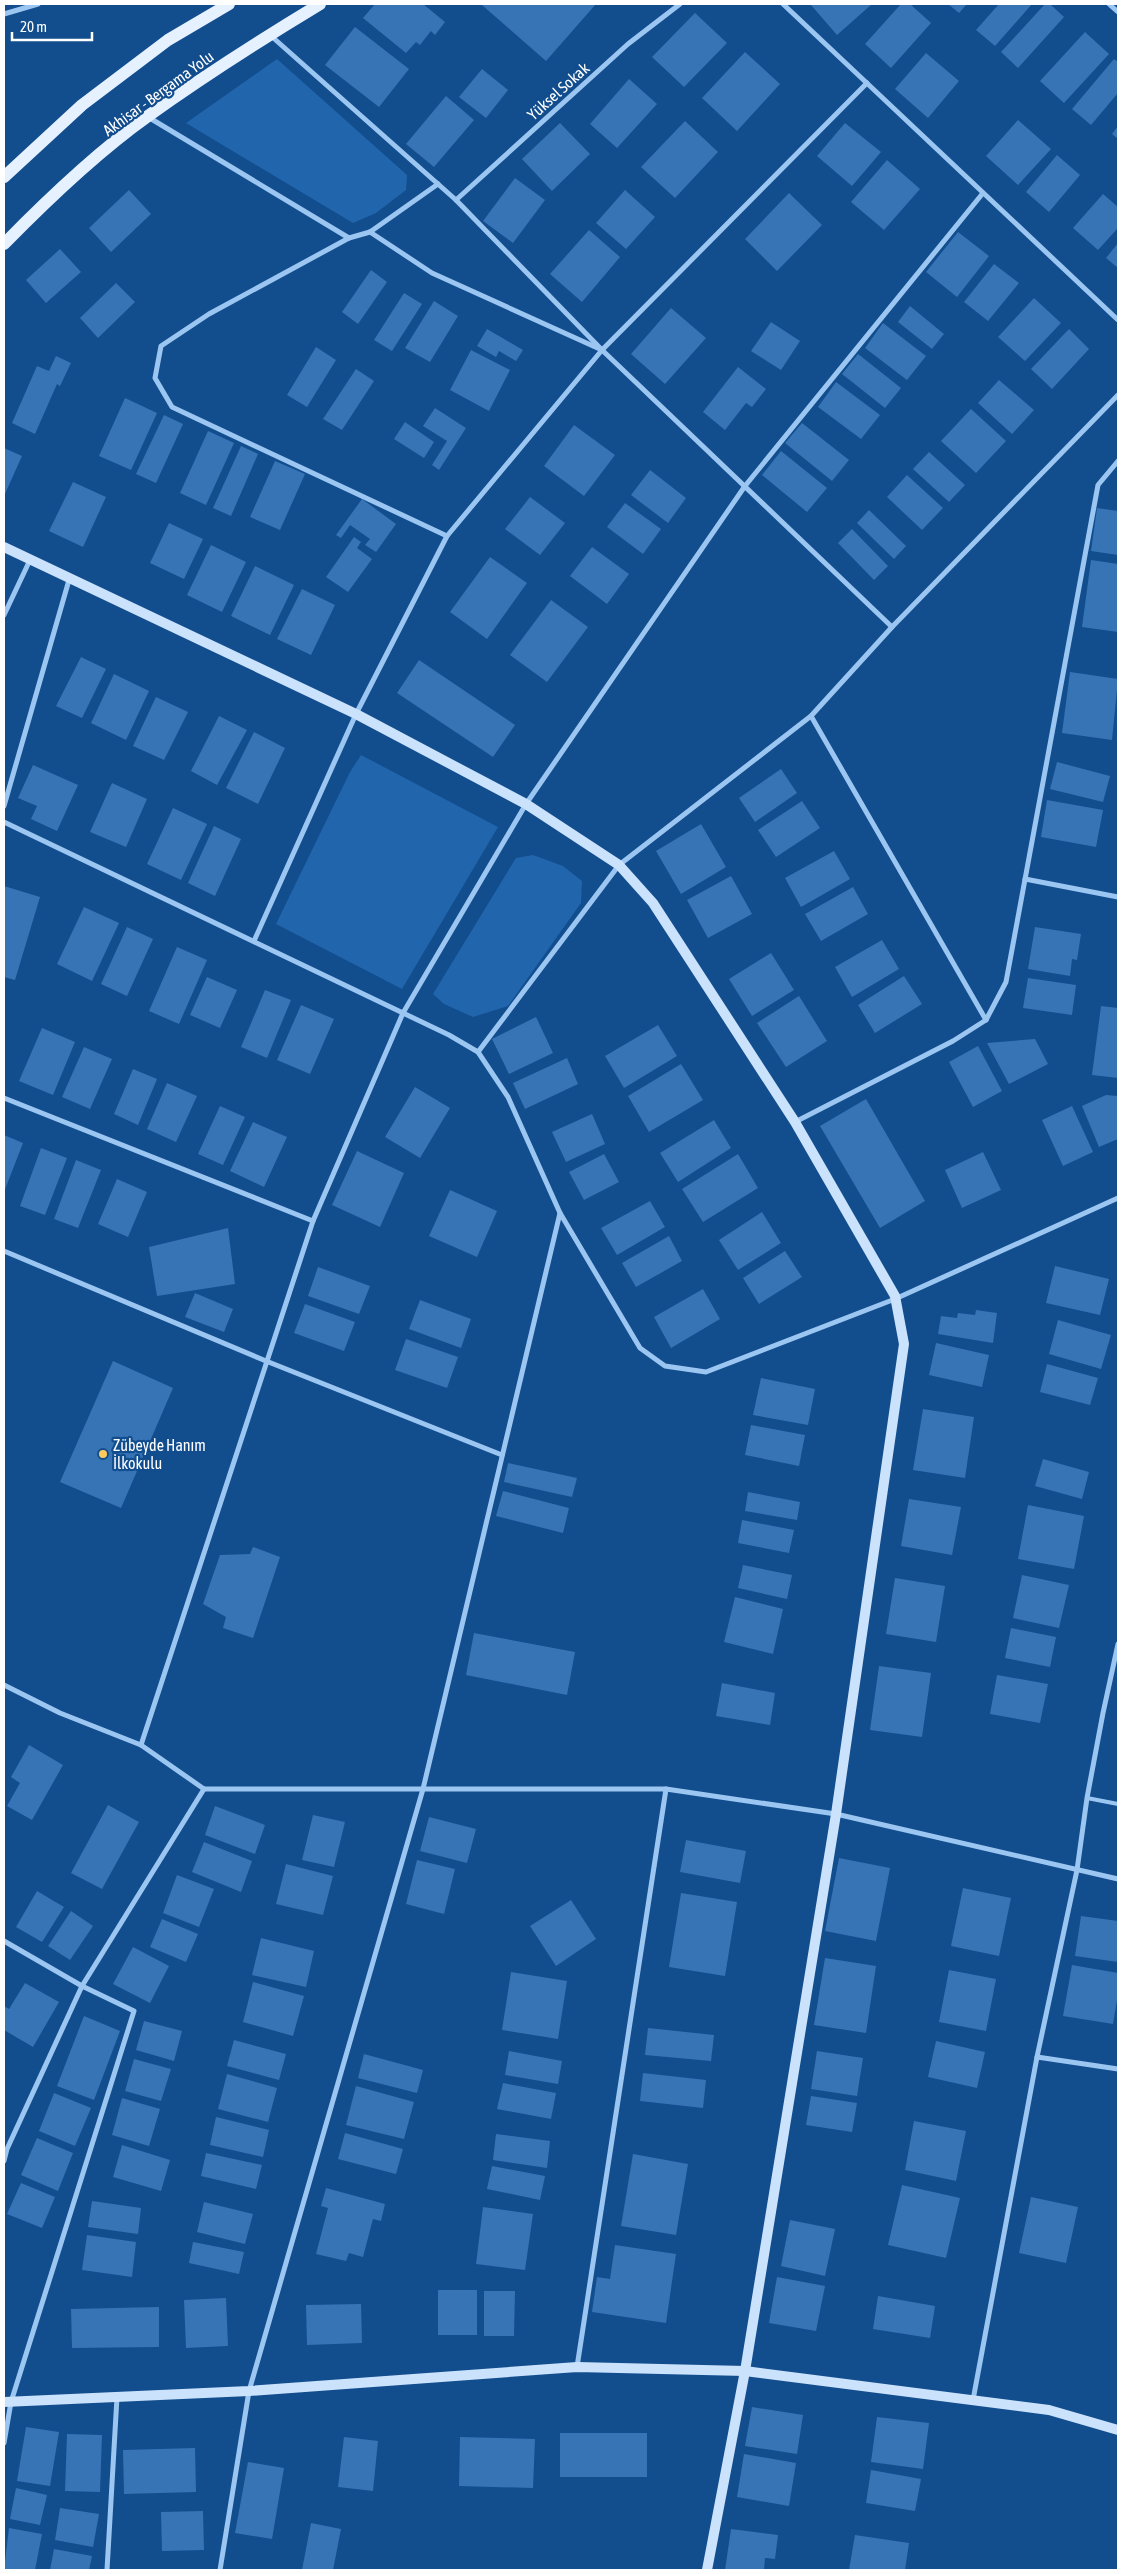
<svg xmlns="http://www.w3.org/2000/svg" width="1122" height="2574" font-family="'Asap Condensed',sans-serif">
<rect width="100%" height="100%" fill="#124d8e"/>
<!-- green -->
<g fill="#2165ac">
<polygon points="277,59 407,175 406,190 376,213 353,223 186,123"/>
<polygon points="361,755 498,827 402,989 276,924 350,772"/>
<polygon points="533,855 563,866 582,881 581,903 508,1006 473,1017 444,1004 433,994 516,858"/>
</g>
<!-- building -->
<g fill="#3674b6">
<polygon points="375,4 423,4 445,22 435,35 431,31 420,45 416,42 406,53 363,18"/>
<polygon points="483,4 596,4 546,61 482,5"/>
<polygon points="813,4 872,4 837,35 811,5"/>
<polygon points="901,4 910,4 931,23 891,68 865,44"/>
<polygon points="948,4 967,4 959,13"/>
<polygon points="999,4 1032,4 995,46 976,30"/>
<polygon points="1045,4 1050,4 1064,17 1018,68 1001,52"/>
<polygon points="695,13 727,43 684,87 652,57"/>
<polygon points="355,27 409,69 379,107 325,65"/>
<polygon points="1085,32 1109,54 1064,103 1040,81"/>
<polygon points="745,52 780,84 737,131 702,98"/>
<polygon points="926,53 959,81 928,118 895,89"/>
<polygon points="1114,59 1118,62 1118,93 1091,125 1072,109"/>
<polygon points="482,69 508,90 486,118 459,97"/>
<polygon points="629,79 657,104 617,148 590,124"/>
<polygon points="446,96 474,120 434,167 406,144"/>
<polygon points="1018,120 1051,149 1018,185 986,156"/>
<polygon points="685,121 718,152 675,198 641,167"/>
<polygon points="560,123 590,154 552,191 522,159"/>
<polygon points="845,123 881,152 852,186 817,156"/>
<polygon points="1118,126 1118,139 1112,134"/>
<polygon points="1057,155 1080,175 1049,212 1026,192"/>
<polygon points="887,160 920,189 884,230 851,202"/>
<polygon points="515,178 545,200 513,243 483,221"/>
<polygon points="129,190 151,214 111,252 89,228"/>
<polygon points="625,190 655,217 626,249 596,223"/>
<polygon points="789,193 822,225 777,271 745,239"/>
<polygon points="1103,194 1118,207 1118,228 1098,250 1073,228"/>
<polygon points="589,230 620,257 582,302 550,274"/>
<polygon points="958,232 989,256 957,297 926,272"/>
<polygon points="1118,243 1118,268 1106,258"/>
<polygon points="60,249 81,272 46,303 26,280"/>
<polygon points="994,264 1019,283 988,321 964,302"/>
<polygon points="371,270 387,282 358,324 342,312"/>
<polygon points="116,283 135,302 98,338 80,318"/>
<polygon points="404,293 422,304 392,351 374,340"/>
<polygon points="1034,298 1061,323 1025,361 998,337"/>
<polygon points="434,301 458,316 430,362 405,348"/>
<polygon points="910,306 944,334 932,349 898,322"/>
<polygon points="671,308 706,338 665,384 631,354"/>
<polygon points="771,322 800,341 781,370 751,351"/>
<polygon points="883,323 926,356 907,380 865,348"/>
<polygon points="487,329 523,350 516,361 499,351 496,357 477,346"/>
<polygon points="1069,329 1089,349 1052,389 1031,369"/>
<polygon points="316,347 336,360 307,407 287,395"/>
<polygon points="471,350 510,370 489,411 450,390"/>
<polygon points="858,354 901,388 885,408 842,374"/>
<polygon points="56,356 71,363 60,386 57,384 35,434 12,423 37,366 49,371"/>
<polygon points="738,367 766,389 752,407 746,403 725,430 703,412"/>
<polygon points="356,369 374,381 342,430 323,419"/>
<polygon points="999,380 1034,410 1012,434 978,403"/>
<polygon points="836,382 880,415 861,439 818,407"/>
<polygon points="125,398 157,413 131,470 99,456"/>
<polygon points="435,408 466,428 439,470 432,465 447,441 423,426"/>
<polygon points="971,409 1006,441 976,473 941,441"/>
<polygon points="164,415 183,424 156,483 136,474"/>
<polygon points="405,422 434,442 424,458 394,439"/>
<polygon points="802,423 849,460 832,481 785,443"/>
<polygon points="574,425 615,455 584,496 544,466"/>
<polygon points="208,431 234,443 206,505 180,493"/>
<polygon points="241,446 258,454 231,516 213,508"/>
<polygon points="4,448 22,456 4,496"/>
<polygon points="781,451 827,488 807,512 762,475"/>
<polygon points="929,452 965,485 949,502 913,469"/>
<polygon points="275,461 305,474 280,530 250,517"/>
<polygon points="650,470 686,498 668,523 631,495"/>
<polygon points="907,475 943,508 922,530 887,497"/>
<polygon points="73,482 106,497 83,547 49,531"/>
<polygon points="530,497 565,523 540,555 505,529"/>
<polygon points="362,499 396,524 376,552 365,545 370,539 350,525 341,538 336,535"/>
<polygon points="625,503 661,529 643,554 607,527"/>
<polygon points="1097,508 1118,511 1118,555 1091,551"/>
<polygon points="869,510 906,546 894,559 857,523"/>
<polygon points="169,523 203,539 184,579 150,563"/>
<polygon points="852,529 888,566 874,580 838,543"/>
<polygon points="354,537 361,542 357,548 372,559 348,592 326,577"/>
<polygon points="211,545 246,562 222,612 187,595"/>
<polygon points="592,547 629,574 607,604 570,576"/>
<polygon points="490,557 527,583 487,639 450,612"/>
<polygon points="1091,560 1118,564 1118,632 1082,627"/>
<polygon points="255,566 294,585 270,635 231,616"/>
<polygon points="302,589 335,605 311,655 277,639"/>
<polygon points="551,600 588,627 547,682 510,655"/>
<polygon points="81,657 106,669 82,718 56,706"/>
<polygon points="419,660 515,725 493,757 397,693"/>
<polygon points="1070,672 1118,679 1112,740 1062,733"/>
<polygon points="114,674 149,691 126,740 91,723"/>
<polygon points="156,697 188,712 164,760 133,746"/>
<polygon points="219,716 247,730 217,785 191,771"/>
<polygon points="254,732 285,748 258,804 226,788"/>
<polygon points="1057,762 1110,776 1103,802 1050,789"/>
<polygon points="33,765 78,785 57,831 31,819 37,806 18,798"/>
<polygon points="781,769 797,793 755,822 739,798"/>
<polygon points="112,783 147,799 126,847 90,832"/>
<polygon points="1047,800 1103,810 1096,847 1041,837"/>
<polygon points="802,801 820,828 776,857 758,830"/>
<polygon points="173,808 207,824 181,880 147,864"/>
<polygon points="701,824 726,867 681,894 656,851"/>
<polygon points="214,826 241,839 215,896 188,883"/>
<polygon points="834,851 850,879 801,907 785,878"/>
<polygon points="731,876 752,914 708,938 687,900"/>
<polygon points="4,886 40,897 15,980 4,977"/>
<polygon points="853,887 868,914 821,941 805,914"/>
<polygon points="84,907 119,923 92,981 57,964"/>
<polygon points="127,927 153,939 127,996 101,984"/>
<polygon points="1035,927 1081,934 1077,960 1072,959 1070,976 1028,969"/>
<polygon points="882,940 899,969 852,997 835,967"/>
<polygon points="177,947 207,960 179,1024 149,1011"/>
<polygon points="771,953 794,990 752,1016 729,979"/>
<polygon points="904,976 922,1004 875,1033 858,1005"/>
<polygon points="207,977 237,990 220,1028 190,1015"/>
<polygon points="1028,978 1076,985 1072,1015 1023,1008"/>
<polygon points="265,990 291,1000 267,1058 241,1047"/>
<polygon points="799,996 827,1041 786,1067 757,1023"/>
<polygon points="301,1005 334,1019 310,1074 277,1060"/>
<polygon points="1101,1006 1118,1008 1118,1078 1092,1075"/>
<polygon points="536,1017 553,1053 509,1074 492,1039"/>
<polygon points="658,1025 677,1056 624,1088 605,1056"/>
<polygon points="42,1028 75,1042 53,1095 19,1081"/>
<polygon points="1035,1039 1048,1064 1009,1084 987,1043"/>
<polygon points="978,1046 1002,1091 973,1107 949,1062"/>
<polygon points="84,1047 112,1059 90,1109 62,1097"/>
<polygon points="567,1058 578,1084 525,1109 513,1083"/>
<polygon points="681,1064 703,1100 649,1132 628,1096"/>
<polygon points="133,1069 157,1079 138,1125 114,1114"/>
<polygon points="167,1083 197,1096 176,1142 147,1129"/>
<polygon points="415,1087 450,1108 420,1158 385,1137"/>
<polygon points="1106,1095 1118,1096 1118,1139 1099,1147 1082,1106"/>
<polygon points="866,1099 925,1201 880,1228 820,1126"/>
<polygon points="220,1106 245,1117 223,1165 198,1154"/>
<polygon points="1072,1106 1093,1152 1063,1166 1042,1120"/>
<polygon points="592,1114 605,1144 566,1162 552,1132"/>
<polygon points="714,1120 731,1148 678,1182 660,1153"/>
<polygon points="253,1122 287,1137 264,1187 230,1171"/>
<polygon points="4,1135 23,1143 4,1192"/>
<polygon points="41,1148 67,1158 45,1215 20,1206"/>
<polygon points="357,1151 404,1173 380,1227 332,1205"/>
<polygon points="983,1152 1001,1190 962,1208 945,1170"/>
<polygon points="604,1154 619,1182 584,1200 569,1172"/>
<polygon points="738,1154 758,1188 703,1222 682,1189"/>
<polygon points="76,1160 101,1170 78,1228 54,1219"/>
<polygon points="117,1179 147,1192 128,1237 98,1224"/>
<polygon points="450,1190 497,1211 477,1257 429,1236"/>
<polygon points="650,1201 665,1227 617,1255 601,1228"/>
<polygon points="762,1212 781,1243 738,1270 719,1240"/>
<polygon points="228,1228 235,1284 157,1296 149,1247"/>
<polygon points="669,1236 682,1261 636,1287 622,1263"/>
<polygon points="785,1251 802,1277 759,1304 743,1278"/>
<polygon points="1055,1266 1109,1279 1100,1315 1046,1303"/>
<polygon points="318,1267 370,1286 359,1314 308,1296"/>
<polygon points="703,1289 720,1319 671,1348 654,1317"/>
<polygon points="195,1293 233,1309 224,1332 185,1317"/>
<polygon points="420,1300 471,1319 461,1348 409,1329"/>
<polygon points="305,1304 355,1322 344,1351 294,1333"/>
<polygon points="976,1310 997,1313 993,1343 938,1334 941,1316 957,1318 958,1313 975,1315"/>
<polygon points="1058,1320 1111,1335 1101,1369 1049,1354"/>
<polygon points="406,1339 458,1357 447,1388 395,1370"/>
<polygon points="936,1343 989,1355 982,1387 929,1375"/>
<polygon points="113,1361 173,1388 121,1508 60,1482"/>
<polygon points="1047,1364 1098,1378 1090,1405 1040,1392"/>
<polygon points="761,1378 815,1389 808,1425 753,1415"/>
<polygon points="923,1409 974,1417 965,1478 913,1470"/>
<polygon points="751,1425 805,1435 799,1466 745,1455"/>
<polygon points="1043,1459 1089,1472 1082,1499 1035,1486"/>
<polygon points="508,1463 577,1478 572,1497 504,1482"/>
<polygon points="503,1491 569,1508 563,1533 496,1516"/>
<polygon points="748,1492 800,1502 797,1520 745,1511"/>
<polygon points="909,1499 961,1507 952,1555 901,1546"/>
<polygon points="1028,1505 1084,1516 1074,1569 1018,1559"/>
<polygon points="742,1520 794,1530 789,1553 738,1543"/>
<polygon points="253,1547 280,1557 253,1638 223,1628 226,1617 203,1604 220,1555 250,1554"/>
<polygon points="743,1565 792,1575 787,1599 738,1588"/>
<polygon points="1022,1575 1069,1585 1059,1628 1013,1618"/>
<polygon points="895,1578 945,1586 936,1642 886,1634"/>
<polygon points="735,1597 783,1609 773,1654 724,1642"/>
<polygon points="1011,1628 1056,1637 1050,1667 1005,1658"/>
<polygon points="474,1633 575,1652 567,1695 466,1675"/>
<polygon points="879,1666 931,1673 922,1737 870,1730"/>
<polygon points="997,1675 1048,1684 1040,1723 990,1714"/>
<polygon points="722,1683 775,1693 770,1725 716,1716"/>
<polygon points="29,1745 63,1765 32,1820 7,1806 20,1783 11,1777"/>
<polygon points="108,1805 139,1822 102,1889 71,1873"/>
<polygon points="215,1806 265,1825 255,1854 205,1835"/>
<polygon points="313,1815 345,1822 334,1867 302,1860"/>
<polygon points="429,1817 476,1829 467,1863 420,1851"/>
<polygon points="686,1840 746,1851 740,1883 680,1872"/>
<polygon points="204,1842 252,1861 241,1892 192,1872"/>
<polygon points="839,1858 890,1868 876,1941 825,1931"/>
<polygon points="417,1860 455,1869 444,1914 406,1904"/>
<polygon points="286,1864 333,1876 323,1915 276,1904"/>
<polygon points="177,1875 214,1889 199,1927 163,1913"/>
<polygon points="963,1888 1011,1898 999,1956 951,1946"/>
<polygon points="37,1891 64,1907 42,1942 16,1927"/>
<polygon points="681,1893 737,1902 725,1976 669,1967"/>
<polygon points="571,1900 596,1939 556,1966 530,1926"/>
<polygon points="71,1911 93,1926 70,1960 48,1946"/>
<polygon points="1081,1916 1118,1921 1118,1962 1075,1956"/>
<polygon points="162,1919 198,1934 186,1962 150,1947"/>
<polygon points="261,1938 314,1951 306,1987 252,1975"/>
<polygon points="133,1947 169,1966 150,2003 113,1984"/>
<polygon points="825,1958 876,1966 866,2033 814,2025"/>
<polygon points="1072,1965 1118,1973 1118,1994 1113,2024 1063,2016"/>
<polygon points="949,1970 996,1979 986,2031 939,2022"/>
<polygon points="511,1972 567,1981 558,2039 502,2030"/>
<polygon points="253,1982 304,1996 293,2036 243,2022"/>
<polygon points="25,1983 59,2002 33,2047 4,2030 4,2006 9,2009"/>
<polygon points="84,2016 120,2031 94,2100 57,2086"/>
<polygon points="144,2021 182,2031 174,2061 136,2050"/>
<polygon points="648,2028 714,2035 711,2061 645,2055"/>
<polygon points="234,2040 286,2054 279,2080 227,2066"/>
<polygon points="936,2041 985,2052 977,2088 928,2077"/>
<polygon points="509,2051 562,2061 558,2084 505,2075"/>
<polygon points="817,2051 863,2058 857,2096 811,2089"/>
<polygon points="364,2054 423,2070 417,2093 358,2078"/>
<polygon points="134,2059 171,2069 161,2101 125,2091"/>
<polygon points="643,2073 706,2080 703,2108 640,2101"/>
<polygon points="227,2074 277,2088 268,2122 218,2109"/>
<polygon points="503,2083 556,2093 551,2119 497,2109"/>
<polygon points="356,2086 414,2102 404,2139 346,2125"/>
<polygon points="54,2093 91,2108 75,2146 39,2131"/>
<polygon points="811,2096 857,2103 852,2132 806,2125"/>
<polygon points="122,2098 160,2109 149,2146 112,2135"/>
<polygon points="216,2117 269,2130 263,2157 210,2145"/>
<polygon points="914,2121 966,2131 956,2181 905,2170"/>
<polygon points="345,2133 403,2149 396,2174 338,2159"/>
<polygon points="496,2134 550,2141 547,2168 493,2160"/>
<polygon points="37,2138 73,2153 58,2191 21,2175"/>
<polygon points="122,2145 170,2160 161,2191 113,2177"/>
<polygon points="206,2153 262,2165 256,2189 201,2176"/>
<polygon points="633,2154 688,2164 676,2235 621,2226"/>
<polygon points="492,2166 545,2176 540,2200 487,2189"/>
<polygon points="21,2183 55,2197 42,2228 7,2214"/>
<polygon points="902,2185 960,2198 946,2258 888,2245"/>
<polygon points="326,2188 385,2204 381,2221 373,2219 363,2257 349,2253 346,2261 316,2254 328,2208 321,2206"/>
<polygon points="1031,2197 1078,2207 1066,2263 1019,2253"/>
<polygon points="92,2201 141,2208 138,2234 88,2227"/>
<polygon points="204,2202 253,2214 245,2244 197,2232"/>
<polygon points="483,2207 533,2214 525,2270 476,2264"/>
<polygon points="790,2220 835,2229 825,2276 781,2266"/>
<polygon points="87,2235 136,2242 132,2277 82,2270"/>
<polygon points="193,2242 244,2252 239,2274 189,2263"/>
<polygon points="615,2245 676,2254 666,2323 592,2312 597,2277 610,2279"/>
<polygon points="777,2277 825,2286 816,2331 769,2323"/>
<rect x="438" y="2290" width="39" height="45"/>
<polygon points="484,2291 515,2291 514,2336 484,2336"/>
<polygon points="878,2296 935,2306 930,2338 873,2329"/>
<polygon points="226,2298 228,2346 186,2348 184,2300"/>
<polygon points="361,2304 362,2343 307,2345 306,2305"/>
<polygon points="159,2307 159,2347 72,2348 71,2309"/>
<polygon points="752,2407 803,2415 797,2454 745,2446"/>
<polygon points="877,2417 929,2423 923,2469 871,2462"/>
<polygon points="26,2427 59,2432 50,2486 17,2481"/>
<rect x="560" y="2433" width="87" height="44"/>
<polygon points="67,2434 102,2435 100,2492 65,2491"/>
<polygon points="344,2437 378,2441 373,2491 338,2487"/>
<polygon points="460,2437 535,2439 533,2488 459,2486"/>
<polygon points="195,2448 196,2492 124,2494 123,2450"/>
<polygon points="744,2454 796,2463 789,2506 737,2497"/>
<polygon points="248,2462 284,2468 272,2539 235,2533"/>
<polygon points="871,2470 921,2479 915,2511 866,2503"/>
<polygon points="16,2488 47,2495 40,2525 10,2519"/>
<polygon points="60,2508 99,2514 93,2547 55,2540"/>
<polygon points="203,2511 204,2550 162,2551 161,2512"/>
<polygon points="311,2523 341,2529 333,2570 302,2570"/>
<polygon points="9,2528 42,2534 35,2570 4,2570"/>
<polygon points="731,2529 778,2535 775,2559 765,2558 764,2570 725,2570"/>
<polygon points="855,2535 909,2543 905,2570 849,2570"/>
<polygon points="54,2549 92,2556 89,2570 50,2570"/>
</g>
<g fill="none" stroke-linecap="round" stroke-linejoin="round">
<!-- lane -->
<polyline stroke="#9cc6f2" stroke-width="4" points="1087,1798 1118,1804"/>
<!-- street -->
<g stroke="#9cc6f2" stroke-width="5">
<polyline points="783,4 1118,320"/>
<polyline points="1109,4 1118,12"/>
<polyline points="4,14 38,4"/>
<polyline points="270,35 456,200 602,350 892,627"/>
<polyline points="148,117 349,238"/>
<polyline points="438,184 370,232 349,238 209,314 161,346 155,378 172,407 447,536"/>
<polyline points="456,200 628,44 680,4"/>
<polyline points="602,350 867,83"/>
<polyline points="4,615 30,560"/>
<polyline points="811,716 986,1020"/>
<polyline points="4,806 69,580"/>
<polyline points="4,822 449,1035 478,1052 508,1097 560,1213 640,1348 665,1366 706,1372 895,1299 1118,1198"/>
<polyline points="1025,879 1118,897"/>
<polyline points="254,941 356,714 447,536 602,350 432,273 370,232"/>
<polyline points="478,1052 619,865 811,716 892,627 1118,395"/>
<polyline points="4,1098 313,1221"/>
<polyline points="795,1122 953,1041 986,1020 1006,982 1098,485 1118,461"/>
<polyline points="4,1251 266,1361 502,1455"/>
<polyline points="4,1685 60,1713 141,1745 204,1789 666,1789 836,1814 1118,1879"/>
<polyline points="141,1745 313,1221 403,1013 526,804 745,486 983,193"/>
<polyline points="4,1941 82,1986 134,2011 11,2402 4,2443"/>
<polyline points="1037,2057 1118,2069"/>
<polyline points="4,2161 7,2149 82,1986 204,1789"/>
<polyline points="577,2367 666,1789"/>
<polyline points="973,2400 1037,2057 1077,1870 1087,1798 1103,1713 1118,1644"/>
<polyline points="107,2570 117,2397"/>
<polyline points="220,2570 249,2391 423,1789 560,1213"/>
</g>
<!-- secondary -->
<g stroke="#cae2fc" stroke-width="10">
<polyline points="4,547 356,714 526,804 619,865 653,903 795,1122 895,1296 904,1344 836,1814 745,2371 707,2570"/>
<polyline points="4,2402 249,2391 577,2367 745,2371 1049,2410 1118,2430"/>
</g>
<!-- primary -->
<g stroke="#e6f1ff" stroke-width="12">
<polyline points="4,177 82,105 168,40 229,4"/>
<path d="M4,244C49,198 96,153 148,116C204,76 262,39 320,4"/>
</g>
</g>
<!-- markers -->
<circle fill="#ffca5c" stroke="#124d8e" stroke-width="2" cx="103" cy="1454" r="5"/>
<g text-anchor="middle" dominant-baseline="central" stroke-width="4.5" stroke-linejoin="round" paint-order="stroke">
<!-- street labels -->
<g font-size="16" fill="#fff" stroke="#124d8e">
<text transform="translate(558 91) rotate(-42)">Yüksel Sokak</text>
<text transform="translate(158 93) rotate(-36)">Akhisar - Bergama Yolu</text>
</g>
<!-- poi labels -->
<g font-size="16" fill="#fff" stroke="#124d8e" text-anchor="start">
<text x="113" y="1445">Zübeyde Hanım<tspan x="113" dy="18">İlkokulu</tspan></text>
</g>
</g>
<!-- border -->
<rect width="1122" height="2574" fill="none" stroke="#ffffff" stroke-width="10"/>
<!-- scale -->
<path d="M12 32v8h80v-8" fill="none" stroke="#ffffff" stroke-width="2.5"/>
<text x="20" y="32" font-size="15" fill="#ffffff" stroke="#124d8e" stroke-width="4" paint-order="stroke">20 m</text>
</svg>
